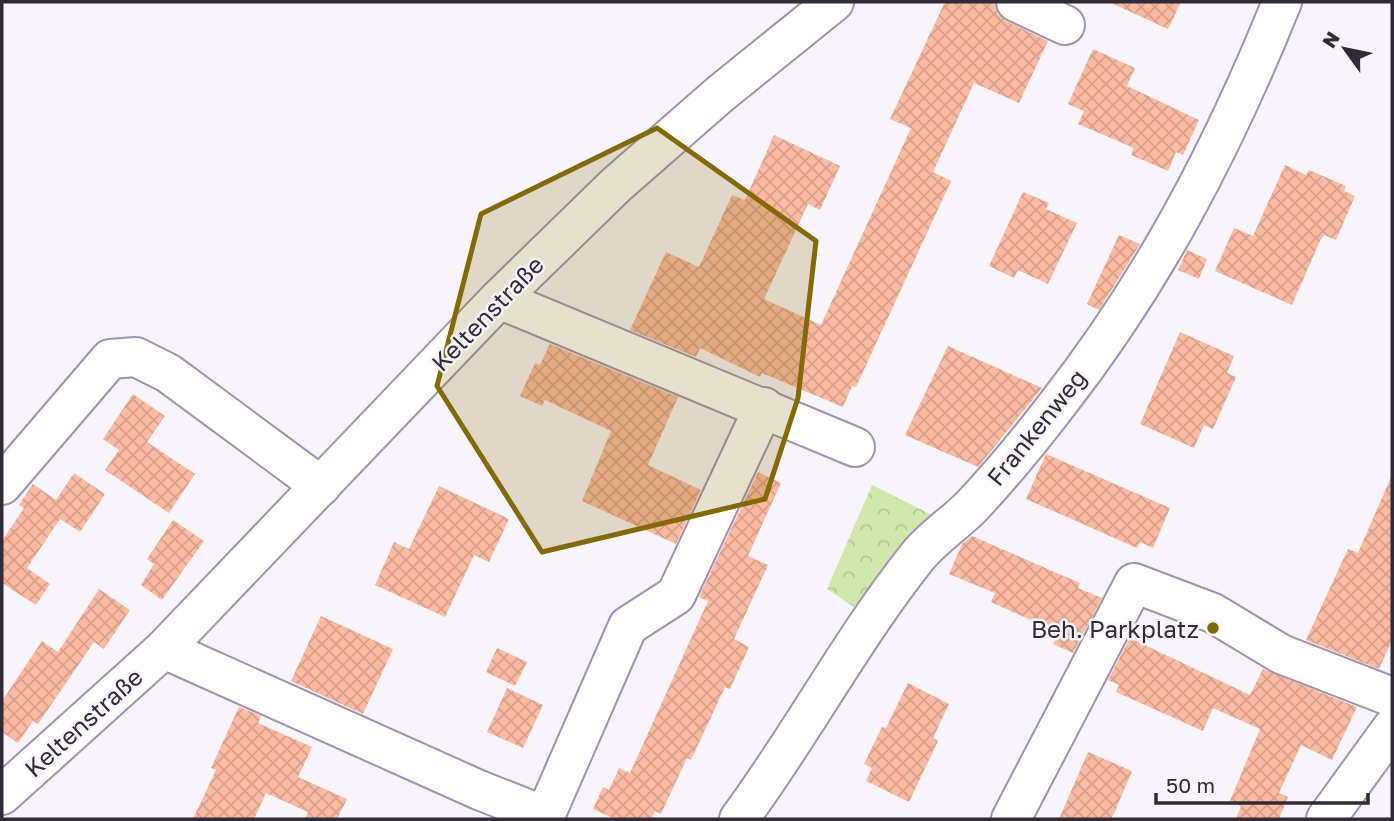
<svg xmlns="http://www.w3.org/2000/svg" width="1394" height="821" font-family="'Golos Text',sans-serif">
<defs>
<pattern id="park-crowns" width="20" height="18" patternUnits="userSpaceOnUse" patternTransform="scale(1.75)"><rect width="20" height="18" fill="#d1e8ac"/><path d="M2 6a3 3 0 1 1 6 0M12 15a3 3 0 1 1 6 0" fill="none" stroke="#b4c795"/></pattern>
<pattern id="building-cross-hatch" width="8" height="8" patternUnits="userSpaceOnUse" patternTransform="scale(1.75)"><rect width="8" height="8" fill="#fcbaa0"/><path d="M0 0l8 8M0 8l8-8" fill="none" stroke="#d8a08a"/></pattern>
</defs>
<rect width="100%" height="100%" fill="#f7f4fb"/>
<!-- park -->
<polygon fill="url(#park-crowns)" points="872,485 932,515 854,607 827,589"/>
<!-- building -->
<g fill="url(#building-cross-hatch)">
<polygon points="945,2 994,2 998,14 1006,21 1048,41 1019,103 974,83 933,172 951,181 856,387 852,386 843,407 762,373 760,377 700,348 696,357 630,330 666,252 699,267 732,195 745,200 774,135 840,166 820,210 808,204 764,299 821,325 911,128 890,119"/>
<polygon points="1109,2 1181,2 1168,29"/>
<polygon points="1093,49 1135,68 1127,86 1199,120 1183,155 1176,152 1168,171 1131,155 1134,148 1078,124 1084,111 1068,104"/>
<polygon points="1285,165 1306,175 1309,170 1346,186 1344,191 1355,196 1336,240 1324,235 1320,241 1292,305 1215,271 1234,228 1253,236"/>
<polygon points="1023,192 1049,203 1046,209 1077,223 1048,284 1018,270 1014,278 989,266"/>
<polygon points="1119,235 1140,244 1099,310 1087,304"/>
<polygon points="1187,250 1207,259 1199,279 1178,270"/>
<polygon points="1180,332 1234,356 1227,373 1236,377 1213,429 1204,425 1194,448 1140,424"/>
<polygon points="550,344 678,397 648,465 701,490 676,544 582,501 611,431 545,400 542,406 520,396 535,363 540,365"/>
<polygon points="948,346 1042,388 978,467 905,435"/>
<polygon points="133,394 165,416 147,442 195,474 169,513 105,470 119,450 103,439"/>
<polygon points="1046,454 1170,508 1153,548 1140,542 1137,548 1026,499"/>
<polygon points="758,472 781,483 748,556 768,565 734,639 749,647 730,689 725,687 691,760 687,758 661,814 655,811 651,819 615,819 593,809 603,787 609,790 619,768 630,773 708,601 699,597"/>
<polygon points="74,473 105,494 80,532 60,519 27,568 50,584 36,605 2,583 2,541 24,508 19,505 33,484 56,500"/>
<polygon points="1392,475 1392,640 1379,669 1306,640 1348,549 1358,553"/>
<polygon points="439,486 509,519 489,562 474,555 445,617 375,585 394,542 409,549"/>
<polygon points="173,520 204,541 162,600 141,585 154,564 147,559"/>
<polygon points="972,536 1080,583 1078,588 1102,598 1073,653 1053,644 1056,639 1032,628 1035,622 991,602 995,593 949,574 962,544"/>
<polygon points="99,589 130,610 104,649 94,642 38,724 33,721 18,743 2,732 2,701 42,641 58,652"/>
<polygon points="321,616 393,649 363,714 291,681"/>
<polygon points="1130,638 1250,695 1263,669 1357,707 1332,760 1301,745 1279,793 1288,797 1279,819 1236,819 1241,806 1230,801 1260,729 1213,708 1203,731 1116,692 1119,685 1108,680"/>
<polygon points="497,648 527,662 515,686 486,672"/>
<polygon points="908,683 949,704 933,738 938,741 909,802 866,781 872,768 864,764 882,727 886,728"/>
<polygon points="507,688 543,705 523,748 487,732"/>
<polygon points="239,707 261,716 258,723 312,747 298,777 347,799 337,819 305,819 308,812 266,793 254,819 193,819 216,770 211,768"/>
<polygon points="1088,752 1132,771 1116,809 1111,819 1059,819"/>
</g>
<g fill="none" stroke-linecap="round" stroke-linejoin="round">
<defs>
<g id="minor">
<polyline points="1016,2 1065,25"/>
<polyline points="499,299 855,447"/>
<polyline points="2,485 110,359 136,357 168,373 321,486"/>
<polyline points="164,649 479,790 545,816 628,626 676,595 764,407"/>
<polyline points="2,795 164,649 499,299 616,185 720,94 834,2"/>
<path d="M739,819C802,734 851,640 917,557C932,538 954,524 971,507C1001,475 1030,440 1056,406C1154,281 1223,148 1282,2"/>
<polyline points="1011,819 1134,583 1213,613 1281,654 1392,697"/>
<polyline points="1326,819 1392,728"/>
</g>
</defs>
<!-- minor casing -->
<use href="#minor" stroke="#9e93b1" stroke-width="42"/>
<!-- minor -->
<use href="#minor" stroke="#fff" stroke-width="38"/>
</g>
<!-- marked area -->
<path fill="#836a04" fill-opacity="0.2" stroke="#836a04" stroke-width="5" stroke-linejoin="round" d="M657,128L816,241L798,398L765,499L542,552L437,386L481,214Z"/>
<!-- markers -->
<circle fill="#836a04" stroke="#f7f4fb" stroke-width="2.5" cx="1213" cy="628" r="7"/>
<g text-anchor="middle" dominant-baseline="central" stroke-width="5" stroke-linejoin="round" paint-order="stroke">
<!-- street labels -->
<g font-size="24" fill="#302b37" stroke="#f7f4fb">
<text transform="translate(487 313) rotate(-46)">Keltenstraße</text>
<text transform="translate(1036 427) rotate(-51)">Frankenweg</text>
<text transform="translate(83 722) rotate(-42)">Keltenstraße</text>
</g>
<!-- poi labels -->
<g font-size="24" fill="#302b37" stroke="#f7f4fb" text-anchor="end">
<text x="1199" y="628">Beh. Parkplatz</text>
</g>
</g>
<!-- border -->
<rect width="1394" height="821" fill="none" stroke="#302b37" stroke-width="7"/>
<!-- north arrow -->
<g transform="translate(1345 49) rotate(303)" stroke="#f7f4fb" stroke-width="5" paint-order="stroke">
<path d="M0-5L12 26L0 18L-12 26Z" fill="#302b37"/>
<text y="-10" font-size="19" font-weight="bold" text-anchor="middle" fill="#302b37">N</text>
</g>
<!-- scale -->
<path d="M1156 793v10h212v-10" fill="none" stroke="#302b37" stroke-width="3.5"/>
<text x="1166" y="793" font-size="21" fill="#302b37" stroke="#f7f4fb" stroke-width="5" paint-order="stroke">50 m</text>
</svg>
